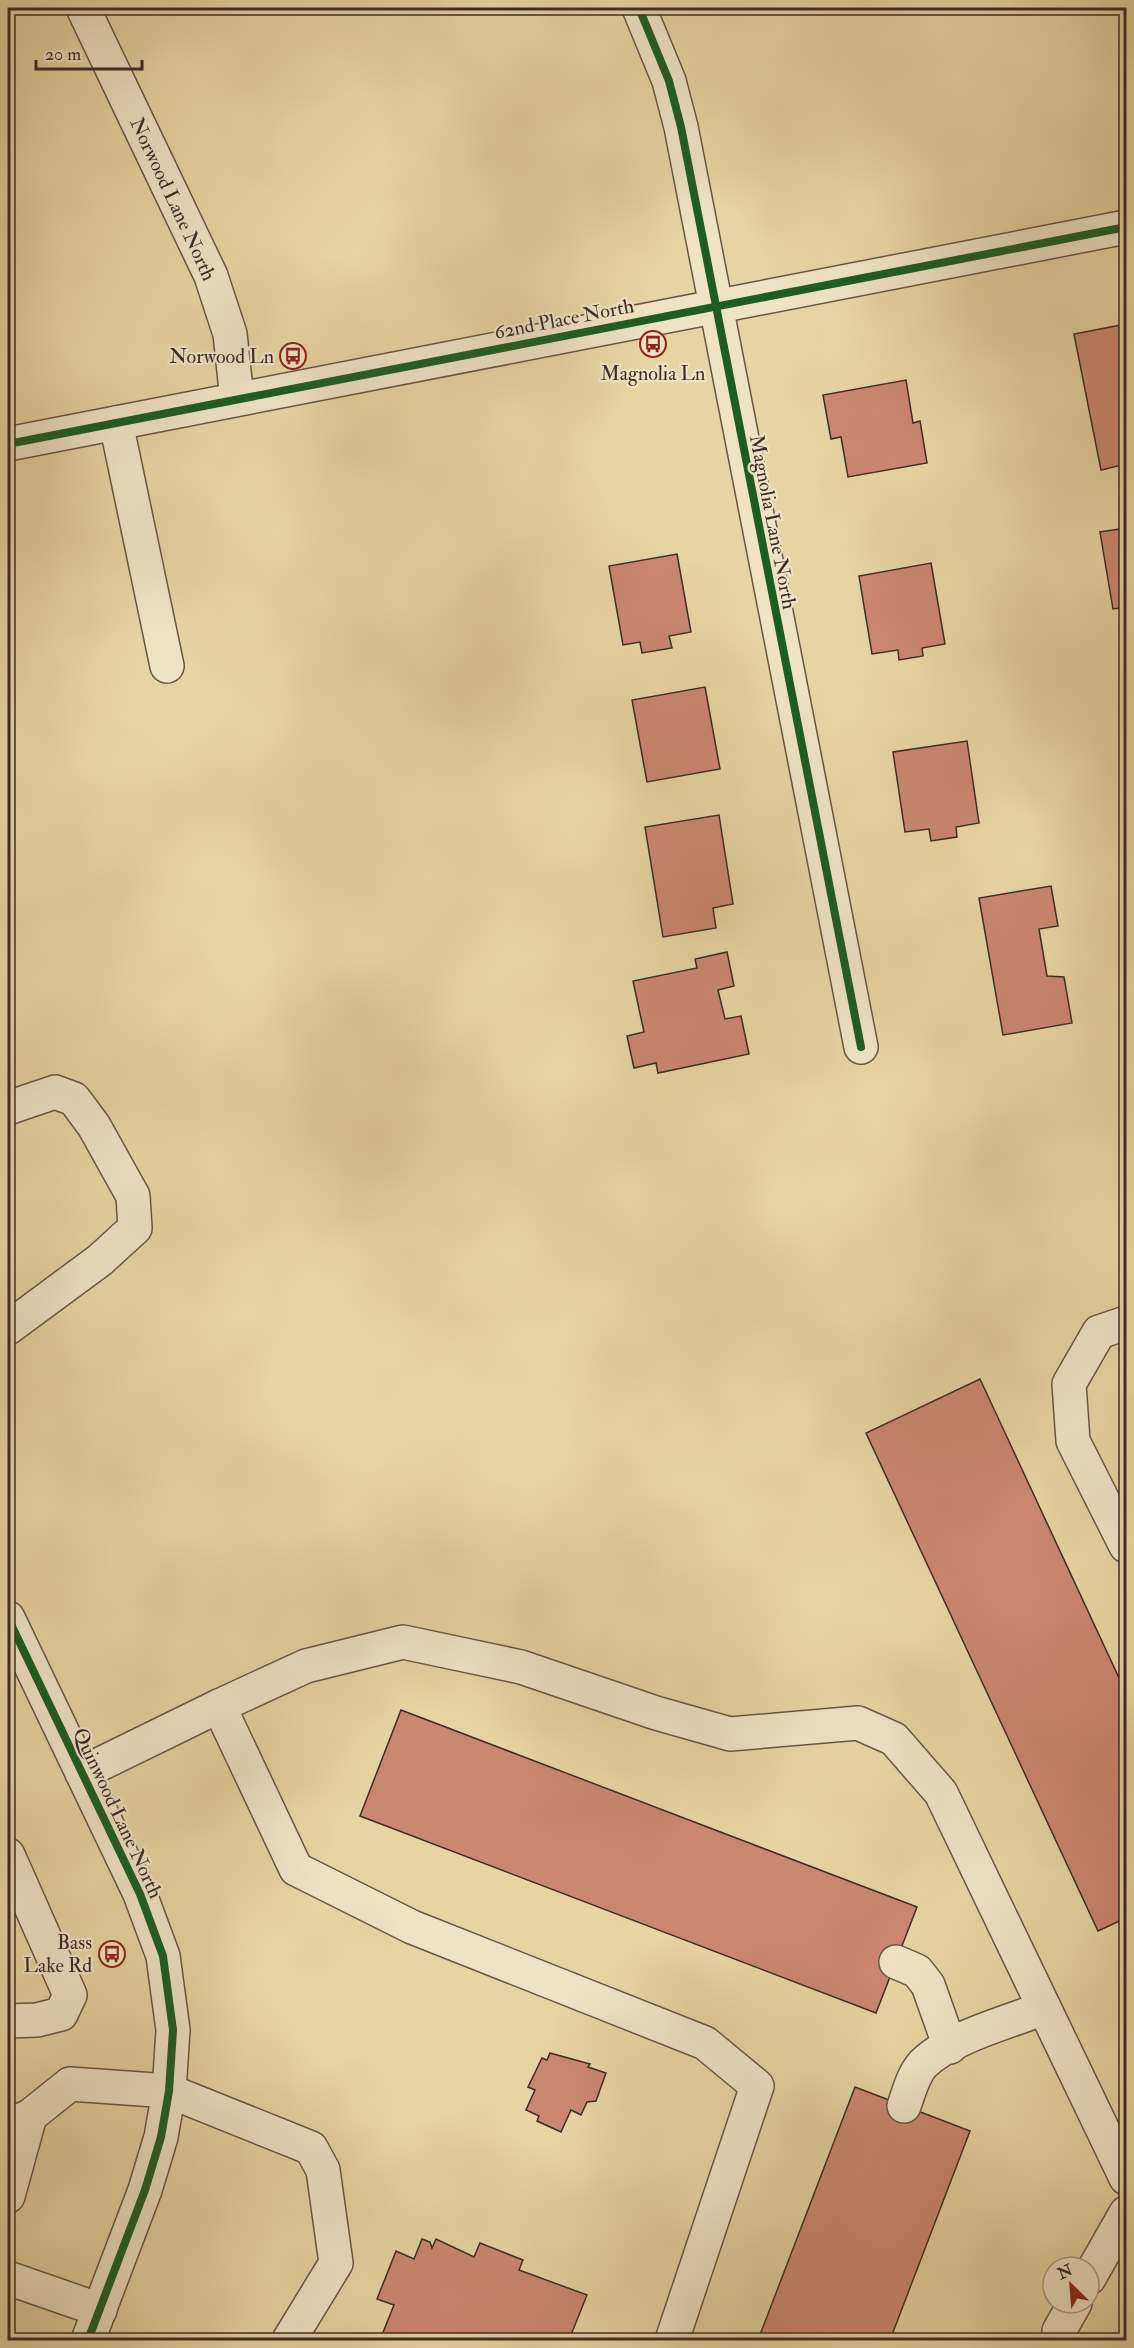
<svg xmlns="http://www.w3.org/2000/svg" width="1134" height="2348" font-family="'IM FELL Double Pica',serif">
<rect width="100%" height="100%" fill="#e7d4a4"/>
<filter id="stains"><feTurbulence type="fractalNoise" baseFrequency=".00333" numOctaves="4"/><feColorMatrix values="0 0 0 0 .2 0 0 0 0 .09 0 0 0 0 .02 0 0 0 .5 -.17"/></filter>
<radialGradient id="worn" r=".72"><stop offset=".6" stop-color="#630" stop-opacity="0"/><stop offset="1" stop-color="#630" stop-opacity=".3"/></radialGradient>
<!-- building -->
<g fill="#cc8771" stroke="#3c2c26" stroke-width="1.5">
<polygon points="1126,324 1126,464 1101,470 1074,334"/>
<polygon points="906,380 913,423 920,421 927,463 848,477 841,437 831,439 823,395"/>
<polygon points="1126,528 1126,607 1113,609 1100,532"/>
<polygon points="677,554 691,632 669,636 672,648 642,653 640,642 623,645 609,566"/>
<polygon points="931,563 945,644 922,648 923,656 899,660 898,650 872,654 859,576"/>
<polygon points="705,687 720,769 647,782 632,700"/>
<polygon points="967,741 979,823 956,827 957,837 931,841 929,829 905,832 893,752"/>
<polygon points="719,815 733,904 713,908 716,928 663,937 645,827"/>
<polygon points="1051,886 1058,926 1039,929 1047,976 1064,977 1072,1023 1003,1035 979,898"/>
<polygon points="727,952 734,986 718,990 725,1019 741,1016 749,1054 658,1073 656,1063 634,1068 627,1036 644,1032 633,981 697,968 695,959"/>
<polygon points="980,1379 1126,1693 1126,1918 1098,1931 866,1433"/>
<polygon points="401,1710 917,1907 876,2013 360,1816"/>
<polygon points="550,2053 590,2064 588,2067 606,2073 596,2101 587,2102 581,2115 571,2110 561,2132 537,2121 539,2116 526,2110 535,2090 528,2087 542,2058 547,2060"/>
<polygon points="855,2087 970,2131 890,2340 758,2340"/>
<polygon points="422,2239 430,2242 432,2248 436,2239 474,2257 480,2243 523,2260 519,2270 587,2295 569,2340 380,2340 394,2305 377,2299 396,2251 414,2259"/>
</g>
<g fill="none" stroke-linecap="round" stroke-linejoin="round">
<defs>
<g id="minor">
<polyline points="83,8 211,276 230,334 237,399"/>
<polyline points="639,8 669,81 681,127 861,1047"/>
<polyline points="116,423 167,666"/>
<polyline points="8,444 1126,227"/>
<polyline points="8,1108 55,1092 74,1099 94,1126 133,1196 135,1228 100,1260 8,1328"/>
<polyline points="1126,1323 1099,1332 1069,1384 1073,1441 1126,1546"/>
<polyline points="8,1618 140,1894 163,1956 173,2030 169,2091 161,2137 145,2190 88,2340"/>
<polyline points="82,1773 219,1706"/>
<polyline points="8,1855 70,1995 61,2014 37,2020 8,2021"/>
<polyline points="896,1962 917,1971 928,1985 950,2047"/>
<path d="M904,2106C909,2092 913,2075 923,2064C950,2037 1009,2022 1044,2008"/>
<polyline points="8,2126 30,2116 70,2084 169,2091 311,2148 323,2170 336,2263 289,2340"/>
<polyline points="8,2196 30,2116"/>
<polyline points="8,2278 100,2310"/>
<polyline points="1089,2278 1126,2213"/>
<polyline points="1059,2331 1075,2303"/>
<polyline points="672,2340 757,2086 705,2043 412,1927 296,1869 219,1706 306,1666 403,1642 521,1667 656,1713 730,1734 858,1723 894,1739 941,1793 1126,2178"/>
</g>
</defs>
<!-- minor casing -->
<use href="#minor" stroke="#675646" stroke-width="36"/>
<!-- minor -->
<use href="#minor" stroke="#efe3c4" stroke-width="33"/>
<defs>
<g id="cycleway">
<polyline points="639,8 669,81 681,127 861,1047"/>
<polyline points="8,444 1126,227"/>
<polyline points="8,1618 140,1894 163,1956 173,2030 169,2091 161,2137 145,2190 88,2340"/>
</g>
</defs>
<!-- cycleway casing -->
<use href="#cycleway" stroke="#efe3c4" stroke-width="11"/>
<!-- cycleway -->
<use href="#cycleway" stroke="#1b5e20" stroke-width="8"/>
</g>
<!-- icons -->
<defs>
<symbol id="bus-ring" viewBox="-11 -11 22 22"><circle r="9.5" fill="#efe3c4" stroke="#8f2418" stroke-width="1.5"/><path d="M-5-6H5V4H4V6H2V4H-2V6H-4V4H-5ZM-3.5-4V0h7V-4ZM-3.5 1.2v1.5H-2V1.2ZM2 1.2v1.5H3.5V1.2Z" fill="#8f2418"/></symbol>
</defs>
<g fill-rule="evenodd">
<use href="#bus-ring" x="638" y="329" width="30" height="30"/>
<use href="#bus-ring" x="278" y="341" width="30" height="30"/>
<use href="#bus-ring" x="97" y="1939" width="30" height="30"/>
</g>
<g text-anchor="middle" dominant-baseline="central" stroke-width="4.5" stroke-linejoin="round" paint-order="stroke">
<!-- street labels -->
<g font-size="20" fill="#3c2c26" stroke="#efe3c4">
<text transform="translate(173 199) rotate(65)">Norwood Lane North</text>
<text transform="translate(564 319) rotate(-11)">62nd Place North</text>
<text transform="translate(773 522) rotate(79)">Magnolia Lane North</text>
<text transform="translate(118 1813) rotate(65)">Quinwood Lane North</text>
</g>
<!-- poi labels -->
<g font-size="20" fill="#3c2c26" stroke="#efe3c4" text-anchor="end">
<text x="274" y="356">Norwood Ln</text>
<text x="653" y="373" text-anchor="middle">Magnolia Ln</text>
<text x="92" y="1942">Bass<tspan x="92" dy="23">Lake Rd</tspan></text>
</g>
</g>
<!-- margin -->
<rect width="1134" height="2348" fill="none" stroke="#e7d4a4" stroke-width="30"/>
<rect x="9" y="9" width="1116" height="2330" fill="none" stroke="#3c2c26" stroke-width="3"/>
<rect x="15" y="15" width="1104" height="2318" fill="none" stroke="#3c2c26" stroke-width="1.5"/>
<!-- north arrow -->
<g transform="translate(1071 2285) rotate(335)"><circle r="28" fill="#efe3c4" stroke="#a79a85" stroke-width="1.5"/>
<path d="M0-4.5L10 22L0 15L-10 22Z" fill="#8f2418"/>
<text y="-9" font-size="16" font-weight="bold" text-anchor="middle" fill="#3c2c26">N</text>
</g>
<!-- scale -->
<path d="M36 60v9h106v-9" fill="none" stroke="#3c2c26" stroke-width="3"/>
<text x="45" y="60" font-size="18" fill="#3c2c26" stroke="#efe3c4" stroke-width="4.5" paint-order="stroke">20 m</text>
<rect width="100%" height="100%" filter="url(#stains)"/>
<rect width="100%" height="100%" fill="url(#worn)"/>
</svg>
